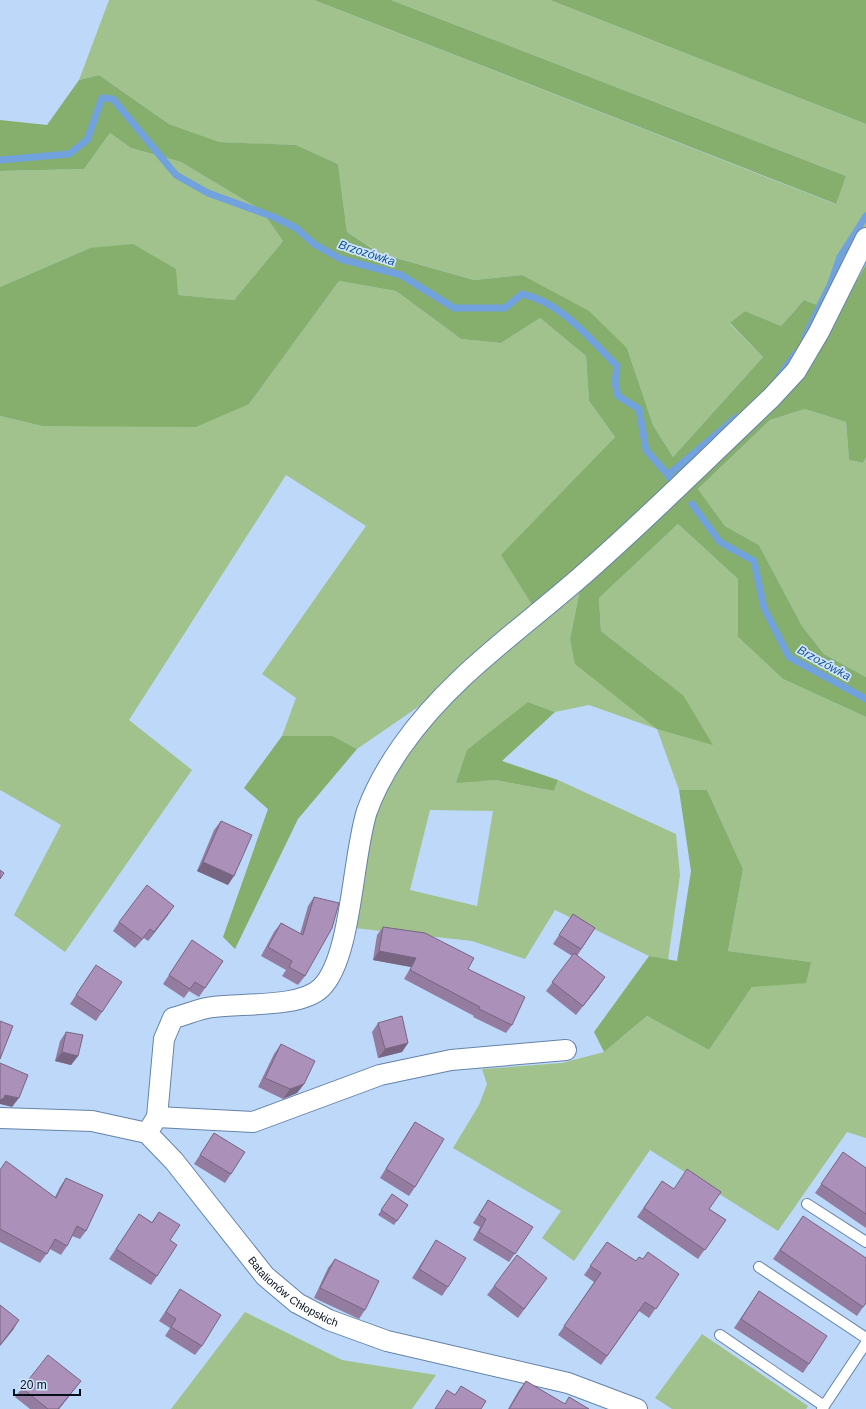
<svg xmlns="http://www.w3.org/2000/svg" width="866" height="1409" font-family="Helvetica,sans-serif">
<rect width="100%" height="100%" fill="#bed8fa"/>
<!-- green -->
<g fill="#a1c28d" fill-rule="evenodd">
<polygon points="109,0 314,0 835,204 846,176 391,0 550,0 866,124 866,227 822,308 804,300 781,326 745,311 730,324 763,357 673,457 653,425 627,348 522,275 474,280 380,253 347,232 338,164 296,145 218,142 169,124 99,75 79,80"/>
<polygon points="110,133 131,148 181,162 261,210 283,241 234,300 178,295 90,248 0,287 0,171 84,169"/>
<polygon points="339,281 396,291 461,339 501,343 540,318 586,356 589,401 615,437 502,555 532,605 418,707 357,749 333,736 282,736 296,698 262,674 366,526 286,475 129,720 192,770 65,952 14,915 61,825 0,790 0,416 42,426 249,404"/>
<polygon points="805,409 846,422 849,460 863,463 866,457 866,677 824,654 802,626 759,545 725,526 698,489 770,420"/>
<path d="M678,524L738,579V637L783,679L866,717V1138L847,1132L778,1231L650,1150L574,1261L542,1238L561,1211L453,1148L479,1105L487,1084L482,1069L562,1063L604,1052L647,1016L709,1050L752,987L811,962L728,951L743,869L707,790H679L657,729L589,705L555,712L528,702L456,782L495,780L554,791L558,780L676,834L680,875L668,960L649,956L555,910L525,959L472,941L354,928C359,902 363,876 368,850C370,839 371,826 374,814C399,731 514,644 580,590L570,639L683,695L601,631L599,598ZM430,810L493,811L477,906L410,890Z"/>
<polygon points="245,1312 342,1360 436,1375 412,1409 171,1409"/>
<polygon points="702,1334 808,1406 806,1409 672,1409 655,1398"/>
</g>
<!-- forest -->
<g fill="#86ae6c">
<polygon points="314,0 391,0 846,176 836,204"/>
<polygon points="550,0 866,0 866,124"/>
<polygon points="99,75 169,124 219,142 296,145 338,164 347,232 379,253 474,280 522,275 589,311 627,348 653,425 673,457 763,357 730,323 745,311 781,326 804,300 839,314 866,264 866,457 863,463 849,460 846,422 805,409 770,420 698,489 725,526 759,545 802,626 824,654 866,677 866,717 783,679 738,637 738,579 678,524 599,598 601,631 683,695 713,745 657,729 575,664 570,639 580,590 547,593 532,605 501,555 615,437 589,401 586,356 540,318 501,343 461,339 396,291 339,281 249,404 196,427 42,426 0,416 0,287 90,248 133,244 176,269 178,295 234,300 283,241 261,210 181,162 131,148 110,133 84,169 0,171 0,120 47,125 79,80"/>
<polygon points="528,702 555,712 502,761 558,780 554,791 495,780 456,783 467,750"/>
<polygon points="282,736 333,736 357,749 298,819 235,949 223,937 268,809 244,788"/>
<polygon points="679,790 707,790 743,869 728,951 811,962 806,983 752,987 709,1050 647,1016 604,1052 594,1032 649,956 677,961 691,871"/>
</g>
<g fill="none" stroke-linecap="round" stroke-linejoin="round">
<!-- stream -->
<g stroke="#71a2dd" stroke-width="7">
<path d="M0,160L69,154L87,140L102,98L113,99L176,175L208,193L274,217L296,228L314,244L341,259L401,275L454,308H505L522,294C561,302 590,339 617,366L615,383L618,396L639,409L646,450L668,475L671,481"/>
<polyline points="805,337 831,283 840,257 866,216"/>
<polyline points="779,377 796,353"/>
<polyline points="668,475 737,417"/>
<polyline points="692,504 720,542 754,561 764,608 789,657 866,699"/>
</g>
<defs>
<g id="service">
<polyline points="807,1204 866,1242"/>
<polyline points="759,1267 866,1338"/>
<polyline points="720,1335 824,1406"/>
<polyline points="822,1409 866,1343"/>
</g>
<g id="minor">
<polyline points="157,1117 253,1122 380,1075 451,1060 566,1050"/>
<path id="s1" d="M0,1118L92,1121L147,1133L174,1161L265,1276L297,1303L329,1320L387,1341L568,1383L637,1409"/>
<path d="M147,1133L157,1117L164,1039L173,1018C186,1015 200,1008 213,1007C242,1003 300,1008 321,988C352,958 352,857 367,811C375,789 388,766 402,746C453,673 528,625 593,566C654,512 712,454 771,398L796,371L819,332L866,238"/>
</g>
</defs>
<!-- service casing -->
<use href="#service" stroke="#6483a9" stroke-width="12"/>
<!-- minor casing -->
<use href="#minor" stroke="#6483a9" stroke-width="22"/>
<!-- service -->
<use href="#service" stroke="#fff" stroke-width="10"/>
<!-- minor -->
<use href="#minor" stroke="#fff" stroke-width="20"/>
</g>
<!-- wall -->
<g fill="#937c9f">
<polygon points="221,821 228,885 197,871 214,830"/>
<polygon points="314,897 305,976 298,985 282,976 286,970 261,956 274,932 281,923 300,934 308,906"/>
<polygon points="573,914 595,928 577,956 599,986 576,1015 546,991 572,956 553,944"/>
<polygon points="168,915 148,941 144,938 135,948 113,931 119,922"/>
<polygon points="383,927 468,969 512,1025 506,1033 473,1017 474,1016 404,979 411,967 373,960 377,935"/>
<polygon points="186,949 223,961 199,997 189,991 184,998 163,984"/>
<polygon points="96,965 102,1012 96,1021 70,1004"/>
<polygon points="378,1023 408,1043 402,1052 378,1058 372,1032"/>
<polygon points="66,1032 78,1056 71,1065 55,1061 60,1041"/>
<polygon points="281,1044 304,1084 297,1093 283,1099 258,1087 274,1054"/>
<polygon points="415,1122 415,1187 409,1196 380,1178 409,1131"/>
<polygon points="214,1133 231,1174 225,1183 194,1164"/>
<polygon points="843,1152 866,1168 866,1228 815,1193"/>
<polygon points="0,1170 55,1197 60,1187 66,1178 86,1231 80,1239 72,1236 67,1246 61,1255 50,1249 40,1263 0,1242"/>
<polygon points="662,1181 674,1189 709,1209 726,1220 698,1259 637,1217"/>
<polygon points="392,1194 408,1205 394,1225 378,1215"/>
<polygon points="488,1200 533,1227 509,1262 473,1240 480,1227 473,1223"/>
<polygon points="159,1212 170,1240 157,1276 151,1285 109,1259 139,1214 152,1222"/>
<polygon points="803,1216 866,1303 857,1316 773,1259"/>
<polygon points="436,1240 448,1287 442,1296 412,1278"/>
<polygon points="607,1242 636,1261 643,1259 679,1274 649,1318 639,1311 601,1365 558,1335 594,1282 584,1275"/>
<polygon points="335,1259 365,1310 359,1319 314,1298 328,1268"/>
<polygon points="547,1278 518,1318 487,1295 494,1286"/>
<polygon points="180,1289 202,1346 195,1355 165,1336 170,1328 159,1321"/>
<polygon points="759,1291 809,1364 803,1373 734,1328"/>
<polygon points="526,1381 565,1404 569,1397 589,1409 508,1409 519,1390"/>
<polygon points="22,1388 74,1390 59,1409 30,1409 15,1397"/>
</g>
<!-- shaded-wall -->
<g fill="#786582">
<polygon points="203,862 234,876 228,885 197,871"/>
<polygon points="174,906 168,915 148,941 154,932"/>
<polygon points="379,951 416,958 411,967 373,960"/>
<polygon points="605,977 599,986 576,1015 583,1006"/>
<polygon points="408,1043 402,1052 378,1058 385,1049"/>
<polygon points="62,1052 78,1056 71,1065 55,1061"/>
<polygon points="304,1084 297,1093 283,1099 290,1089"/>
<polygon points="5,1095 19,1098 12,1107 0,1104 0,1100"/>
<polygon points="19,1320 13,1330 0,1346 0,1345"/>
<polygon points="81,1381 74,1390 59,1409 58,1409"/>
</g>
<!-- building -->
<g fill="#ab90b9" stroke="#786582">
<polygon points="221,821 252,835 234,876 203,862"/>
<polygon points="0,870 4,873 0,879"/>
<polygon points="147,885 174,906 154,932 150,929 142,939 119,922"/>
<polygon points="314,897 339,903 332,928 305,976 289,967 292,961 268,947 281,923 303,935"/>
<polygon points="573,914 595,928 581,949 559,935"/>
<polygon points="383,927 425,933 474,958 468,969 525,997 512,1025 479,1009 480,1007 410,970 416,958 379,951"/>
<polygon points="192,940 223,961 205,988 195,982 190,989 169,975"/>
<polygon points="574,953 605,977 583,1006 552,982"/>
<polygon points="96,965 122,982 102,1012 76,995"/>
<polygon points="402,1016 408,1043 385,1049 378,1023"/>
<polygon points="0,1021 13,1026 0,1059"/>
<polygon points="66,1032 83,1035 78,1056 62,1052"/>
<polygon points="281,1044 315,1061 304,1084 290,1089 265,1078"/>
<polygon points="0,1063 28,1075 19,1098 5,1095 4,1098 0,1100"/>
<polygon points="415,1122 444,1139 415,1187 386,1169"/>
<polygon points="214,1133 245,1152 231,1174 200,1155"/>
<polygon points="843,1152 866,1168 866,1214 821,1184"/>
<polygon points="6,1161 56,1198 66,1178 103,1195 86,1231 77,1226 67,1246 55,1239 47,1254 0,1229 0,1170"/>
<polygon points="687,1169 721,1192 709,1209 726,1220 705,1250 644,1208 662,1181 674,1189"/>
<polygon points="392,1194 408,1205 397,1221 381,1210"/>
<polygon points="488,1200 533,1227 515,1254 479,1232 486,1219 479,1215"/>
<polygon points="159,1212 180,1225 170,1240 177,1245 157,1276 116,1249 139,1214 152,1223"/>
<polygon points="803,1216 866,1258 866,1303 863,1307 780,1250"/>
<polygon points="436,1240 466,1258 448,1287 419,1269"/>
<polygon points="607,1242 636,1261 639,1257 643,1259 648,1252 679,1274 656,1309 645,1302 607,1356 564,1326 601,1273 590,1266"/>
<polygon points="517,1255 547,1278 524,1309 494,1286"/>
<polygon points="335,1259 379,1281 365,1310 320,1288"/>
<polygon points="180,1289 221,1315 202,1346 171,1327 176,1319 166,1312"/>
<polygon points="759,1291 827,1336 809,1364 741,1319"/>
<polygon points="0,1305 19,1320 0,1345"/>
<polygon points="48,1355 81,1381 58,1409 48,1409 22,1388"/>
<polygon points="526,1381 565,1404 569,1397 589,1409 509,1409"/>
<polygon points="461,1386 486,1401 481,1409 435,1409 447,1390 455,1395"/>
</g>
<g text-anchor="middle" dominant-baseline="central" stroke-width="3.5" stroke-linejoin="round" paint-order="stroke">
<!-- street labels -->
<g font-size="11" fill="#040e1c" stroke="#d1e5fe">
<text stroke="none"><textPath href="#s1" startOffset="366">Batalionów Chłopskich</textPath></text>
</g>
<!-- water labels -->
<g font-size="12" font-style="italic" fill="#0e5399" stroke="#d1e5fe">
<text transform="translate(367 253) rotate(18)">Brzozówka</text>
<text transform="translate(824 663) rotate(29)">Brzozówka</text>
</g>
</g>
<!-- scale -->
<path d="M14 1389v6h66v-6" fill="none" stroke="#040e1c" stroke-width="2"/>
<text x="20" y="1389" font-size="12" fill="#040e1c" stroke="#d1e5fe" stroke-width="3" paint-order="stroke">20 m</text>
</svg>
